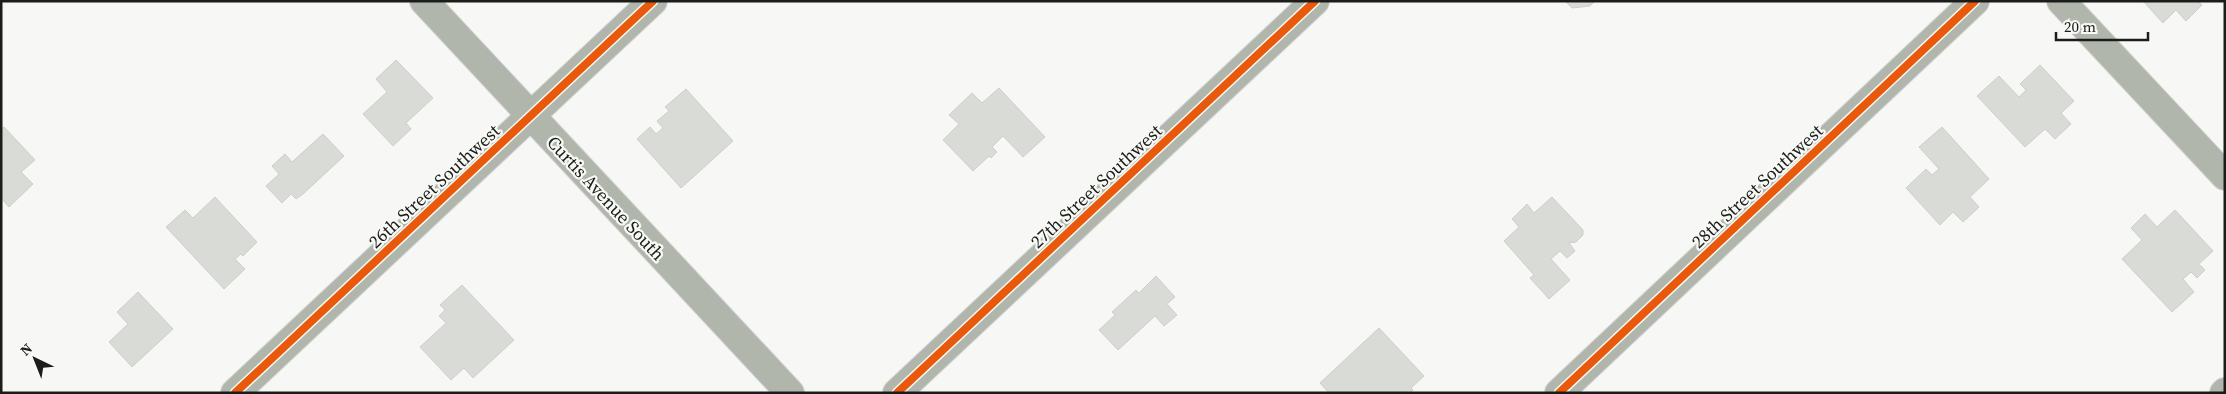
<svg xmlns="http://www.w3.org/2000/svg" width="2226" height="394" font-family="'Source Serif 4',serif">
<rect width="100%" height="100%" fill="#f7f8f6"/>
<!-- building -->
<g fill="#d9dcd6" stroke="#cdcecd">
<polygon points="1565,1 1595,1 1590,6 1572,8"/>
<polygon points="2143,1 2198,1 2202,5 2186,21 2176,10 2163,23"/>
<polygon points="396,60 433,98 406,123 411,129 393,146 363,114 387,92 376,79"/>
<polygon points="2040,65 2074,101 2061,113 2071,124 2055,139 2045,129 2025,147 1977,96 1999,76 2019,97 2026,90 2020,84"/>
<polygon points="999,88 1045,137 1023,157 1003,136 992,147 997,152 991,158 989,156 973,171 943,140 959,124 949,115 972,93 982,103"/>
<polygon points="686,89 733,141 681,188 637,139 650,127 656,134 663,128 657,121 669,111 665,107"/>
<polygon points="4,127 35,160 21,172 33,184 9,207 1,198 1,129"/>
<polygon points="1942,127 1989,179 1970,197 1979,207 1963,222 1953,212 1940,225 1906,188 1926,169 1932,175 1939,169 1919,147"/>
<polygon points="323,134 344,156 303,194 296,199 291,194 282,203 266,186 279,174 272,166 285,154 292,162"/>
<polygon points="215,197 257,242 243,256 241,254 235,259 245,269 224,289 166,227 185,210 193,218"/>
<polygon points="1552,197 1583,230 1583,235 1576,242 1569,243 1575,251 1567,258 1560,251 1551,259 1570,280 1549,299 1530,278 1534,275 1504,241 1519,227 1512,219 1527,204 1534,213"/>
<polygon points="2175,210 2213,251 2199,264 2205,270 2197,278 2191,272 2183,279 2194,292 2172,312 2122,259 2142,240 2131,228 2145,214 2157,227"/>
<polygon points="1156,276 1175,297 1167,304 1177,315 1164,326 1155,316 1118,350 1099,330 1115,315 1112,312 1136,290 1139,293"/>
<polygon points="462,285 514,340 473,378 464,368 451,380 420,347 446,323 439,316 445,310 440,305"/>
<polygon points="138,292 173,329 132,367 109,342 128,324 117,312"/>
<polygon points="1379,328 1424,376 1411,388 1413,390 1410,393 1329,393 1320,383"/>
</g>
<g fill="none" stroke-linecap="round" stroke-linejoin="round">
<defs>
<g id="minor">
<polyline points="424,1 790,393"/>
<polyline points="2061,1 2225,176"/>
<polyline points="235,393 653,1"/>
<polyline points="897,393 1315,1"/>
<polyline points="1559,393 1975,1"/>
<polyline points="2224,393 2225,392"/>
</g>
</defs>
<!-- minor casing -->
<use href="#minor" stroke="#d4d5d3" stroke-width="30"/>
<!-- minor -->
<use href="#minor" stroke="#b1b6ad" stroke-width="28"/>
<defs>
<g id="cycleway">
<polyline points="235,393 653,1"/>
<polyline points="897,393 1315,1"/>
<polyline points="1559,393 1975,1"/>
</g>
</defs>
<!-- cycleway casing -->
<use href="#cycleway" stroke="#f7f9f5" stroke-width="11"/>
<!-- cycleway -->
<use href="#cycleway" stroke="#e8590c" stroke-width="8"/>
</g>
<g text-anchor="middle" dominant-baseline="central" stroke-width="4.5" stroke-linejoin="round" paint-order="stroke">
<!-- street labels -->
<g font-size="18" fill="#1c1c1b" stroke="#f7f9f5">
<text transform="translate(434 186) rotate(-43)">26th Street Southwest</text>
<text transform="translate(1096 186) rotate(-43)">27th Street Southwest</text>
<text transform="translate(1757 186) rotate(-43)">28th Street Southwest</text>
<text transform="translate(606 198) rotate(47)">Curtis Avenue South</text>
</g>
</g>
<!-- border -->
<rect width="2226" height="394" fill="none" stroke="#1c1c1b" stroke-width="5"/>
<!-- north arrow -->
<g transform="translate(35 359) rotate(317)" stroke="#f7f9f5" stroke-width="4" paint-order="stroke">
<path d="M0-4L9 19L0 12L-9 19Z" fill="#1c1c1b"/>
<text y="-8" font-size="14" font-weight="bold" text-anchor="middle" fill="#1c1c1b">N</text>
</g>
<!-- scale -->
<path d="M2056 32v8h92v-8" fill="none" stroke="#1c1c1b" stroke-width="2.5"/>
<text x="2064" y="32" font-size="15" fill="#1c1c1b" stroke="#f7f9f5" stroke-width="4" paint-order="stroke">20 m</text>
</svg>
